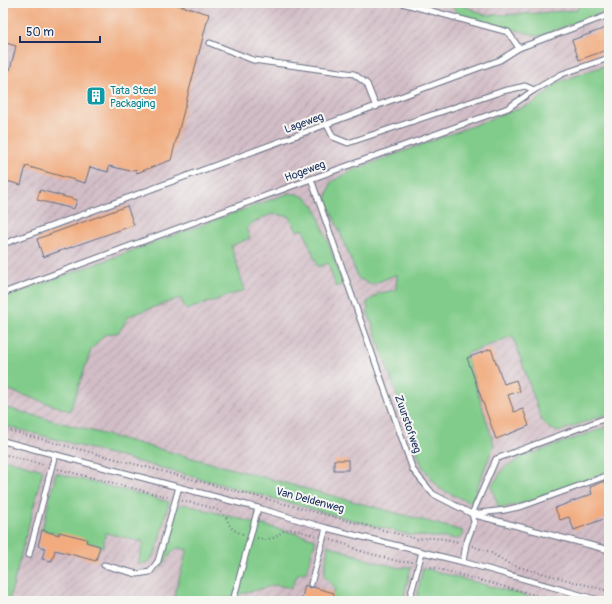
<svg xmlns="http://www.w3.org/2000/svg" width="612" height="604" font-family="Pangolin,sans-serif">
<defs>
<pattern id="industrial-furrows" width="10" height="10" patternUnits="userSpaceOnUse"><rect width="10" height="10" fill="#d2bdc6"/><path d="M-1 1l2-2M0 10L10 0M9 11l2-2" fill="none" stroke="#aa9aa4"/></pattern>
</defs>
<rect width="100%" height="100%" fill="#f6f6f2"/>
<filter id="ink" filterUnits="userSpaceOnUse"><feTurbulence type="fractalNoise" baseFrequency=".025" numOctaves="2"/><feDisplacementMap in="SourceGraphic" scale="8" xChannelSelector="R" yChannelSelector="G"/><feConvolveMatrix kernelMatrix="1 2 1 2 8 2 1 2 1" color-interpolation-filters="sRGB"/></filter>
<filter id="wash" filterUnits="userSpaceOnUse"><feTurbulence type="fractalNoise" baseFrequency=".012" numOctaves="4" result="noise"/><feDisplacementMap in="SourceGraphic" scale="16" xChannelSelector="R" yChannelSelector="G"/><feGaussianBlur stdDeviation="0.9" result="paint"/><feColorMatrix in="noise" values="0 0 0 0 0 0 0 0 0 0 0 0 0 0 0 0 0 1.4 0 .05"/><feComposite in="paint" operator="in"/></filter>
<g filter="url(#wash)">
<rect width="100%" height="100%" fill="#f1dfc1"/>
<!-- industrial -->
<rect fill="url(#industrial-furrows)" x="3" y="3" width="606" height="598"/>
<!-- green -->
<g fill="#81cc8a" stroke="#4e7e74">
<polygon points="454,3 458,3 485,15 525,14 577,10 581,3 609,3 609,10 539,36 457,14 453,7"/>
<polygon points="609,64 609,413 558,432 549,428 542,421 513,336 466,354 494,445 471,503 440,489 422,466 368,313 367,302 380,293 396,290 397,274 371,285 358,278 340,232 326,200 331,182 351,171 534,103 559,82"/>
<path d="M289,193C304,195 308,197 316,209L343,284L336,287L328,263L318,267L303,229L297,231L289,216L272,214L254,222L246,229L250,238L231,246L245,290L186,310L180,298L129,316L119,332L104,335L91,350L70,411L3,388V298Z"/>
<polygon points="3,407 463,531 461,537 457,539 411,535 371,525 3,425"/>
<polygon points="609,426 609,471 521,504 499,508 491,486 504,468 520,458"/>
<polygon points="3,459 43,470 9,601 3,601"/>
<polygon points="56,473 169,502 156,551 150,561 138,565 143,542 106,533 103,547 42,530"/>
<polygon points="183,504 316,539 306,572 298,574 291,588 282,586 276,585 213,601 177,601 174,596 187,550 181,548 175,549 160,568 171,528 178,506"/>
<polygon points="328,545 372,561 401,568 411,566 403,601 331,601 335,588 324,576"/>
<polygon points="423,568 545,601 416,601"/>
</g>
<g id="blocks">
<!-- building -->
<g fill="#f1ab7e">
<polygon points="3,3 171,3 209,14 171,160 137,173 136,169 130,171 109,166 108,172 90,167 85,183 26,166 21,185 3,180 3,68 10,70 16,46 3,42"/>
<polygon points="609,27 609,49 579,60 572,40"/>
<polygon points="40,190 77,200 74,209 37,200"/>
<polygon points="127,206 134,225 43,257 37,239"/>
<polygon points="491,349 504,384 516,380 520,391 508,395 514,412 523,409 529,426 496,439 467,358"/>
<rect x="334" y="460" width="14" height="10"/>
<polygon points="605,481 609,491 609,517 574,530 569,517 560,520 555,508 592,494 590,487"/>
<polygon points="42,530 59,535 59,532 87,539 86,542 100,546 96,561 55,550 52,561 42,559 45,548 38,546"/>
<polygon points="305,585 310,588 313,587 334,593 331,601 301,601"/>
</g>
</g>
</g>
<g filter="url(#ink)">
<use href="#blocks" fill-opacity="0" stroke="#666d81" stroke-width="1"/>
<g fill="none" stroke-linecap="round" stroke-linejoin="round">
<defs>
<g id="lane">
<polyline points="402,3 508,32 519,48"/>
<polyline points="210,43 253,60 354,74 367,84 376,107"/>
<polyline points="327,125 333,137 348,143 503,91 525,86 534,90"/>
<polyline points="311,179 413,470 433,494 472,514 505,510 523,506 609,475"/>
<polyline points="3,244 500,60 519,48 609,15"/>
<polyline points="3,293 311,179 508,108 534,90 562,74 609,58"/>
<polyline points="3,441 258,508 326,528 463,562 602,601"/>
<polyline points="475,515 609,550"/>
<polyline points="29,555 55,454"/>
<polyline points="463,562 466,544 474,522 472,514 496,459 609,417"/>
<polyline points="104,565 137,574 150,572 158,561 179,487"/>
<polyline points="311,584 326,528"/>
<polyline points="233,601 258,508"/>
<polyline points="409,601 422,552"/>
</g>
</defs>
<!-- lane casing -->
<use href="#lane" stroke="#666d81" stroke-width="7"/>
<!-- path -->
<g stroke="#666d81" stroke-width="2" stroke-dasharray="1 3" stroke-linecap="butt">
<path d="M3,429L417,539C432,537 443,538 458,542"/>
<polyline points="3,454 44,465"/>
<polyline points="58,469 168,497"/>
<path d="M182,501C192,503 215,507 222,513C232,521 224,528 243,534"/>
<path d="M257,538C263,539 269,540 275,537C279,535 282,531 286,530C294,528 309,534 317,536"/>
<polyline points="331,540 348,545 357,550 401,562 413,562"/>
<polyline points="472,546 490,552 511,565 609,591"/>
<polyline points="427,566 558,601"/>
</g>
<!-- lane -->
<use href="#lane" stroke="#fff" stroke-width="5"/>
</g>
</g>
<!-- icons -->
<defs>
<symbol id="building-square" viewBox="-11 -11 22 22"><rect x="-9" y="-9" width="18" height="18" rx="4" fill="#0f9aa8" stroke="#f6f6f2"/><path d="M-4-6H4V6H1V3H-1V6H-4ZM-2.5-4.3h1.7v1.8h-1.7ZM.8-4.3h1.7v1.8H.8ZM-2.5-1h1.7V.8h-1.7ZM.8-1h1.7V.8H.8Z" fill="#fff"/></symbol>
</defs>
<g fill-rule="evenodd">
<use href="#building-square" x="85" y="85" width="22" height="22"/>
</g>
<g text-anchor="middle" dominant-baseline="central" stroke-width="4" stroke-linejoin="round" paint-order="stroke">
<!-- culture labels -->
<g font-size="11" fill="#0d838f" stroke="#f6f6f2" text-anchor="start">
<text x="110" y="90">Tata Steel<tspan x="110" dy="13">Packaging</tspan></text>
</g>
<!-- street labels -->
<g font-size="11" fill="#1b2f5e" stroke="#f6f6f2">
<text transform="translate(304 123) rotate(-20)">Lageweg</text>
<text transform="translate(305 171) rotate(-20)">Hogeweg</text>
<text transform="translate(408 424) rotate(71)">Zuurstofweg</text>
<text transform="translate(310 500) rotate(15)">Van Deldenweg</text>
</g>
</g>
<!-- margin -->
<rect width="612" height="604" fill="none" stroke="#f6f6f2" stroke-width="16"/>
<!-- scale -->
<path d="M20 36v6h80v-6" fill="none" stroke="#1b2f5e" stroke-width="2"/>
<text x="26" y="36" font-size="12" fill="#1b2f5e" stroke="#f6f6f2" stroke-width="3" paint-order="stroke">50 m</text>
</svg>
